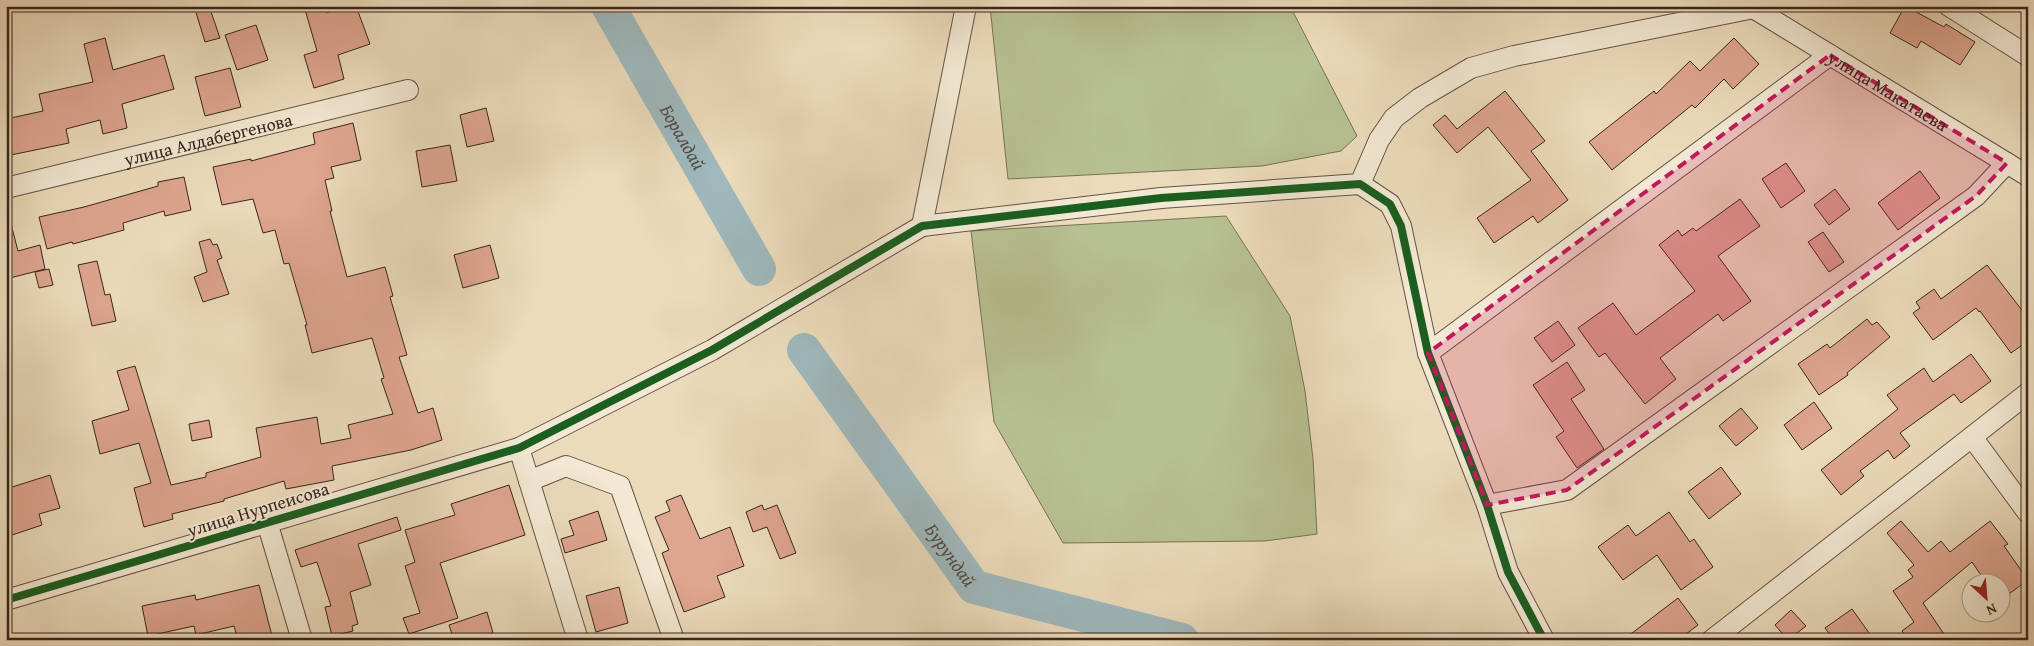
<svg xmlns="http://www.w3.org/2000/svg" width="2034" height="646" font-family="'Gentium Book Plus',serif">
<rect width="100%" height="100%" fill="#ebdbbb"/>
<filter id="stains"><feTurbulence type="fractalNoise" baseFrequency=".004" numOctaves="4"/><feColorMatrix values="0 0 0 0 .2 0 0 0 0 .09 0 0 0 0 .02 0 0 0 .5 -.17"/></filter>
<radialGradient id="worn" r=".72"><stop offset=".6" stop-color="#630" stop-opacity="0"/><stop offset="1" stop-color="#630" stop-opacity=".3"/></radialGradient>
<!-- green -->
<g fill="#b7c090" stroke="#787257">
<polygon points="990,6 1290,6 1357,136 1341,151 1262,166 1008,179"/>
<polygon points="1226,216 1290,316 1305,391 1313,459 1317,534 1265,541 1063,543 994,422 971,231"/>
</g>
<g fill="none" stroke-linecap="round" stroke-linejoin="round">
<!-- river -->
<g stroke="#9eb8bc" stroke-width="34">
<path id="s1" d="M608,6L759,269"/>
<path id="s2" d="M804,350L974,587L1182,640"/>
</g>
</g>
<!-- building -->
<g fill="#dea58f" stroke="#39251e">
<polygon points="194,6 209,6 220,38 205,42"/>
<polygon points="304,6 325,6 326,13 346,6 356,6 370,44 338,55 344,79 314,88 304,55 317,51"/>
<polygon points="1905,6 1944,27 1946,24 1975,42 1960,65 1921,41 1917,48 1890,33"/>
<polygon points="256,25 268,60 237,70 225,35"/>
<polygon points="105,38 113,70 164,55 174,89 122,104 127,128 103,134 100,120 66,129 69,143 6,156 6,119 43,111 39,94 93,82 84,44"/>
<polygon points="1734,38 1759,64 1733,89 1724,79 1695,108 1692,105 1612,170 1589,142 1654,91 1656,94 1690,61 1700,71"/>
<polygon points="230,68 241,107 205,116 195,77"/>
<polygon points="1505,91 1545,141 1531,151 1568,200 1538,223 1533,216 1494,243 1477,218 1531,180 1488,127 1457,153 1433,125 1445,115 1457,129"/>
<polygon points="486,108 494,141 467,147 460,115"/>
<polygon points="353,123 361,160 331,167 334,178 325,180 332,211 330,211 347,277 385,267 393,296 390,297 407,355 399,357 418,413 433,408 442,440 411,450 332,466 334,480 286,489 284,481 224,499 224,501 172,514 173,519 144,527 134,488 151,483 139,443 100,454 92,421 129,410 117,371 135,366 171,485 206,477 206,473 261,457 256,428 317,417 321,444 351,438 348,425 393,414 381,379 384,378 372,338 312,353 305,325 307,325 289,263 284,264 275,230 263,233 253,199 222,205 213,167 251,159 251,161 315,144 313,133"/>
<polygon points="450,145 457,181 422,187 416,151"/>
<polygon points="1786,163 1805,191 1781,208 1762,179"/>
<polygon points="1920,171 1940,198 1898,230 1878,203"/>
<polygon points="184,177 191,210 165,216 164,211 123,223 124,230 73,244 72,242 47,249 39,217 84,207 158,186 158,182"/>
<polygon points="1835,189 1850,209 1829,225 1814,205"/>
<polygon points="1740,199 1760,226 1718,256 1751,301 1723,321 1718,314 1660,358 1676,379 1645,404 1605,353 1599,357 1578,328 1613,303 1636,335 1695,291 1659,245 1678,230 1682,236 1693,228 1696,231"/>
<polygon points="11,224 18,251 40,245 45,269 6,279 6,225"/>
<polygon points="1823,232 1844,262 1829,272 1808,242"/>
<polygon points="210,239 213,245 217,244 222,258 217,260 229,294 203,302 194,277 207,272 199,242"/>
<polygon points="490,245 499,278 463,288 454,255"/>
<polygon points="97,261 105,295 110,294 116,321 92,326 78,265"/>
<polygon points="1987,265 2028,318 2028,341 2011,353 1980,311 1979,312 1976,308 1933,340 1913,313 1920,308 1916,302 1934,289 1941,299"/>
<polygon points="49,269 53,285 39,288 35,272"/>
<polygon points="1867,319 1872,325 1877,322 1890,337 1847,373 1848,375 1819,395 1798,364 1827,344 1830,348"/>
<polygon points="1558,321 1575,345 1552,362 1534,338"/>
<polygon points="1971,354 1991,381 1961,403 1954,394 1900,433 1910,446 1894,459 1888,450 1860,471 1864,476 1841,495 1821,470 1898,409 1887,395 1924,368 1933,382"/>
<polygon points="1567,362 1585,390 1571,399 1604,449 1577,468 1556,437 1564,431 1533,385"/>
<polygon points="1814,402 1832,428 1802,450 1784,425"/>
<polygon points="1741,408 1758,428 1736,446 1719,426"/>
<polygon points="209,420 212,437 192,441 189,424"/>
<polygon points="1721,467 1741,494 1709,519 1688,492"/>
<polygon points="50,475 60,508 39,514 42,525 12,535 6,518 6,489"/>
<polygon points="509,485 525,535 440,563 458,618 409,634 403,618 420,613 405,566 415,562 405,530 455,515 451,504"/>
<polygon points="681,495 700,539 730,527 744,566 717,576 725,597 684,612 662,553 669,550 655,517 670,511 666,501"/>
<polygon points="762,505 764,510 777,505 796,553 780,559 767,527 753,532 746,512"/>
<polygon points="598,511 607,540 565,553 561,539 574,535 569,521"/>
<polygon points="1669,512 1690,542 1694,539 1713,567 1681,590 1657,555 1623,580 1598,547 1628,525 1636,536"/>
<polygon points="397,517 401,530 358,544 371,585 350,592 358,624 352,626 353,631 332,636 325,607 331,606 317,562 301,567 295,550"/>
<polygon points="1901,521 1928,552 1941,541 1950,552 1990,521 2008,544 2004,546 2028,580 2002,599 2002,584 1987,584 1972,562 1923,603 1948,640 1908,640 1902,631 1914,622 1893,591 1913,577 1908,570 1914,565 1887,533"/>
<polygon points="259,585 273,640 238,640 234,626 196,635 194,626 148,636 142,606 195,595 196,600"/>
<polygon points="619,587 628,623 596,632 586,596"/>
<polygon points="1678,598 1698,625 1678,640 1623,640"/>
<polygon points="1852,609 1874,640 1834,640 1825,628"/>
<polygon points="1791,610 1806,626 1788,640 1775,625"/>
<polygon points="487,612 493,633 472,640 454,640 449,625"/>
</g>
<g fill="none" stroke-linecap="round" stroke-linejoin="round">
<defs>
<g id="minor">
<path id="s3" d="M1750,6L2028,176"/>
<polyline points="1949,6 2028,56"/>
<polyline points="1360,184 1379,140 1394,118 1420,98 1471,68 1514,56 1764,6"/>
<path id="s4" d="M6,188L408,90"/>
<polyline points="922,226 966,6"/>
<polyline points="1428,353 1830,55"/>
<polyline points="1972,437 2028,513"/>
<polyline points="519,448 578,640"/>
<polyline points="529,481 566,466 620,486 674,640"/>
<polyline points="1487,505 1567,490 1976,196 2007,163"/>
<polyline points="267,522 302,640"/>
<polyline points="6,600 519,448 712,350 922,226 1161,198 1360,184 1390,204 1401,226 1428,353 1487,505 1508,572 1544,640"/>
<polyline points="1712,640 2028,393"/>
</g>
</defs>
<!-- minor casing -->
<use href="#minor" stroke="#665245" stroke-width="22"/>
<!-- minor -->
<use href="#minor" stroke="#f2e8d3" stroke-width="20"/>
<defs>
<polyline id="cycleway" points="6,600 519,448 712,350 922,226 1161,198 1360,184 1390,204 1401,226 1428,353 1487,505 1508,572 1544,640"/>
</defs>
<!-- cycleway casing -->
<use href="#cycleway" stroke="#f2e8d3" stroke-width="11"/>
<!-- cycleway -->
<use href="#cycleway" stroke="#1b5e20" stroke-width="8"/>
</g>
<!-- marked area -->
<path fill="#c2185b" fill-opacity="0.2" stroke="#c2185b" stroke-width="4" stroke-dasharray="10 6" stroke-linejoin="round" d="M1830,55L2007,163L1976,196L1567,490L1487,505L1428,353Z"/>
<g text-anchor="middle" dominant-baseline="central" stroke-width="4" stroke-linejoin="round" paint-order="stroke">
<!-- street labels -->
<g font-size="18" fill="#39251e" stroke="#f2e8d3">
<text stroke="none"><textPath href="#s3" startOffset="162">улица Макатаева</textPath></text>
<text stroke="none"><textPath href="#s4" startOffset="208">улица Алдабергенова</textPath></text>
<text transform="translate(258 509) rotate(-17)">улица Нурпеисова</text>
</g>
<!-- water labels -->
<g font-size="19" font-style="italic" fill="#524a46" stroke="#f2e8d3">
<text stroke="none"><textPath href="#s1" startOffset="151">Боралдай</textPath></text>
<text stroke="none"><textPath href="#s2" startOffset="252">Бурундай</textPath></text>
</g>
</g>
<!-- margin -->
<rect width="2034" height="646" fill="none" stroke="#ebdbbb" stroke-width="25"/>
<rect x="8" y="8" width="2019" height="631" fill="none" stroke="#39251e" stroke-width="2.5"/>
<rect x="12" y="12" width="2009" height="621" fill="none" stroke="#39251e"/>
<!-- north arrow -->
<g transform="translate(1986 598) rotate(154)"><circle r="24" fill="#f2e8d3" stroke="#a89a8b"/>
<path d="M0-4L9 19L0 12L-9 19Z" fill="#8f2418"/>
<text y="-8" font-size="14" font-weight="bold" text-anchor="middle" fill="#39251e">N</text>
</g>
<rect width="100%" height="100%" filter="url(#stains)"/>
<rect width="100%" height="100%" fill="url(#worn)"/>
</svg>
